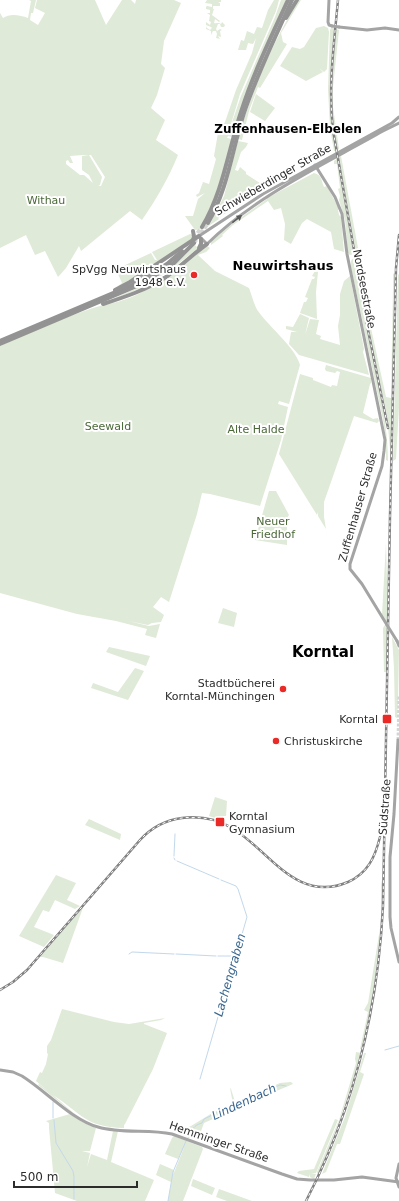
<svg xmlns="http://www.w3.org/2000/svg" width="399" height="1201" font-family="'DejaVu Sans',sans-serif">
<rect width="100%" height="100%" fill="#fff"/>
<!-- green -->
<g fill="#e0ead8" fill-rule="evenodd">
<path d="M29,0H36L33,13H31L30,20L38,25L45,13L35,8L37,0H95L106,25L122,0H131L135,4L136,0H174L181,3L164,41L161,64L165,68L157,95L151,108L165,120L156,140L178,155C169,177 156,200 142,220L130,211L81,251L79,246L66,268L58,277L45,251L35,255L26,235L0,248V13L3,18C10,13 20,15 28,18L31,1ZM83,155H91L105,177L101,186H98L100,185L102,177L89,155L82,156V170L89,175L93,183L84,175H80L66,164V161L68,160L70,163H73L70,156Z"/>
<path d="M207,0H221V2H218L220,3V6H213V9H214L212,15L220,21L219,22L215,19L214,23C217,24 218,22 221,24L222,22L225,25L224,27H221L220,24H218L216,29L217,31L220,29L222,30L220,31L221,37L218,36L220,39L216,38L217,34L216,31H213L211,35V31L206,29L207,26V28L210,30L212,28L211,27L206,25V22L210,25L211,22L209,21L210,15L207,13H210V10L206,9V7L207,6L212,7V4L205,3Z"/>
<polygon points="274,0 279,0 276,11 240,94 228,134 241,96 275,17 281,0 286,0 232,137 228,136 227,138 232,139 217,194 203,228 207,223 210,224 224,196 238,141 248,143 246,147 241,152 235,170 238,171 240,167 246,172 246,174 260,183 254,190 258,193 218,218 219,219 204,229 195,230 185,216 193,216 198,199 205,193 197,197 196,195 199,193 203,182 209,184 216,159 214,156 218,133 225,122 236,90 252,53 256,38 253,44 248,43 246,50 238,50 241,40 244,41 247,31 254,34 257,27 262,28 268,10"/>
<path d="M299,0H301L281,33L283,42L287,44L260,88L258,87L249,111L242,140L238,139C252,90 272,43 299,0Z"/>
<polygon points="324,26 328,28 329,32 327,69 324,72 319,68 323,72 306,81 280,66 292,47 300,49 304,47 316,28"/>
<path d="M331,28H334C330,72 328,107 336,151H334L330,128L328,89L330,30Z"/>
<path d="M336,29L339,30L333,87V107L339,149L337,150C330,109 332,70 336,29Z"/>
<polygon points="256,94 275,108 265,121 250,112"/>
<polygon points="341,156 358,248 355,253 338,158"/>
<polygon points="337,159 353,250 353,253 351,255 348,254 345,220 339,200 340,196 338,189 340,188 337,164 334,164 334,161"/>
<path d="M314,173C322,175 321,180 324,187L327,186L339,209L338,210L339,215L341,217L344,252L334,249L331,232L307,219L302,223L291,244L284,240L285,224L281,208L274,210L268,201L233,225L222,235L223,236L211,245V241L236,221L267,199V198Z"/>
<polygon points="190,234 192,235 193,239 123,285 117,287 122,283 118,274 123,272 121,267 151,253 155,260 157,260 152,252"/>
<path d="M195,245L198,248C169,272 146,289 110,300L142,286L171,268Z"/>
<path d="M207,246L210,248L206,252L198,255L215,271L249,288C252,296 254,305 258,311C270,328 295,347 300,365L289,404L279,401L278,404L288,407L281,440L260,506L210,494L202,493L197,514L169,602L161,597L153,607L164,615L161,622L152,623L148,625L128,621L149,626L160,624L156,638L145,635L147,629L116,621L77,614L0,593V346C30,332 62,318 93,308C107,304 121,302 134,296C162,283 184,264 207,246Z"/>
<polygon points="357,254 359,254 369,319 386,397 391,398 393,288 393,274 395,273 391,461 387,415 368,330 355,256"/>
<path d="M354,257C360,292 366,326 373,360C380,394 388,426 388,461L386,460V439L383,420L351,267V261Z"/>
<polygon points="315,271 318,272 316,292 317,319 300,313 304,302 306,302 308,298 305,297 312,279 314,279 315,277 312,276"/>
<polygon points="398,274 399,275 399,407 396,459 393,461"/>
<polygon points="350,276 364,349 363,352 369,375 299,355 289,344 291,332 297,332 286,329 286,326 293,327 300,314 309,318 305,335 310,319 319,320 316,334 321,336 320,339 340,345 338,326 340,315 340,294 344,281"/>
<polygon points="326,365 371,378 371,383 370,384 363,413 373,419 378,418 379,421 377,423 354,416 324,502 324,517 326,529 318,516 318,512 317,515 279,454 300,374 313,378 313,380 331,387 332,385 337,386 340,372 337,371 335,373 326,371 325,369"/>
<polygon points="269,491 276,491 289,515 287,518 287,545 255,540"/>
<polygon points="386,543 388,624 382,615"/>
<polygon points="223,608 237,613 234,627 218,623"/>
<polygon points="385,625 388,630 387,672 384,672 383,628"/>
<polygon points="392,637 399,650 398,701 399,701 399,703 398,703 397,718 395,717 394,668"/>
<polygon points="109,647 150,656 146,666 106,652"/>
<polygon points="135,668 144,671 128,700 91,688 93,683 118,692"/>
<polygon points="215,797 227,801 226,816 223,816 221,820 209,816"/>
<polygon points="89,819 121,834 120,840 85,825"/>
<polygon points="56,875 76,883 67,900 80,906 75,909 55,900 49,912 43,910 34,927 54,935 44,947 19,936"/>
<path d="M382,880C385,891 382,905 381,917C378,960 372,1006 362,1050L360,1049L368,1012L364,1010L368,1003L381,922V885Z"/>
<polygon points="84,905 63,963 43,957 40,957"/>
<path d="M62,1009L114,1022L129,1024L165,1018L161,1020L144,1023V1024L167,1033L153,1069L125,1124L124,1125V1128C85,1127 82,1114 53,1095L77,1116L38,1085L39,1084L49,1092L36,1081L40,1072L42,1073L46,1064L48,1054L47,1053V1046L51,1040Z"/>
<path d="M356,1052L361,1053C349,1095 335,1135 318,1175L317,1172L339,1120L356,1063L355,1059Z"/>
<polygon points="364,1053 366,1053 360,1072 364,1074 340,1144 337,1144 326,1172 322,1174 345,1117"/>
<polygon points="291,1082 293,1084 239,1107 238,1101 280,1083"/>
<polygon points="230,1088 231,1089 237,1108 204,1123 198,1139 192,1137 191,1138 182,1135 183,1129 191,1126 214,1112 233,1104"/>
<polygon points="70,1114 84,1123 96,1128 90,1151 82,1151 90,1153 87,1167 91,1154 107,1160 113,1131 118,1131 111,1162 154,1180 145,1201 77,1201 55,1193 49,1128 49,1123 46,1121"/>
<polygon points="335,1119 338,1120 316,1173 311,1174 316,1174 314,1179 310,1177 310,1174 309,1177 297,1173 299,1171 314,1169"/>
<polygon points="174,1136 202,1147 203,1149 183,1201 168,1201 172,1178 171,1182 156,1175 160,1164 174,1170 173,1175 185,1145 178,1159 165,1154 172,1138"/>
<polygon points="193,1179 215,1188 212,1195 191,1186"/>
<polygon points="219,1189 252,1201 227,1201 216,1197"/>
</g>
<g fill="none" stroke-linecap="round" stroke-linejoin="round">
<!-- stream -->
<g stroke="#c3d8eb" stroke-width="1">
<polyline points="174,856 175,834"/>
<polyline points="174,858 175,860"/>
<polyline points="177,861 219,879"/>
<polyline points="129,954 132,952 174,954"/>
<polyline points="176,954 216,956"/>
<polyline points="218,956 235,956"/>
<polyline points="385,1050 399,1046"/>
<polyline points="200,1079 247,917 238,889 236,886 221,880"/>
<polyline points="53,1102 53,1118"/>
<polyline points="54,1120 56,1143 73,1171 74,1177 74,1199"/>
<path d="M188,1138C191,1130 194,1125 202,1123L204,1119L223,1110L235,1108L240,1105L246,1100L280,1085L286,1086"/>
<polyline points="168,1201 173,1172 186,1141"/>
</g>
<!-- major-tunnel -->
<polyline stroke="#d5d5d5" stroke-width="3" stroke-dasharray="3 1.5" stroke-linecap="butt" points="398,740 399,695"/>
<!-- highway-tunnel -->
<g stroke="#d5d5d5" stroke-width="4" stroke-dasharray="4 2" stroke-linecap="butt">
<polyline points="194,238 202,227"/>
<polyline points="194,243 208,223"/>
</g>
<!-- major -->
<g stroke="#a4a4a4" stroke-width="3">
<polyline points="329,0 328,22 329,25 332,26"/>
<polyline points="339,27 367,30 385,28 399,30"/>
<path d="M399,117L392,123L263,194L199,236L207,244C257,195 323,165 383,131L399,123"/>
<polyline points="315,165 335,197 342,214 347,254 385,440 384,451 382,466 350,564 350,569 362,584 387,625"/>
<polyline points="397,641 399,646"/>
<polyline points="398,740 394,814 390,857 390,917 391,928 399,962"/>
<path d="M0,1070L13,1072L22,1076C46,1091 72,1120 98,1127C122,1134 148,1129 172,1134L282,1174L297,1179L310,1180H334L362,1177L399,1182"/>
<polyline points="399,1164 396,1178 399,1187"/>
</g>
<!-- highway -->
<g stroke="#939393" stroke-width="4">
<polyline points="286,18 297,0"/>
<path d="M208,223C228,189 232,150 244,113C257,74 275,38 292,0"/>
<path d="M202,227C223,192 228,151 241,112C253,74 271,37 288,0"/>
<polyline points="193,240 194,237 193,231"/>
<polyline points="199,248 201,244 201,239"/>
<polyline points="115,290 130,282 199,236"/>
<path d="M103,304C125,297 146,290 166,277C180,267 193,254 207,244"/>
<polyline points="0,341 132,285 167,264 182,251"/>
<polyline points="0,344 144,283 174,263 194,243"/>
</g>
<defs>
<g id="rail">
<path d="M338,0C334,44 328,86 333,130L368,330L388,428"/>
<path d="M0,990L13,982L27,970L140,840C151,828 166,820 182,818C199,816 217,819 232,828C269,850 296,904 348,882C368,873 375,857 380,837"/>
<path d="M306,1201C353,1110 378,1009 383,906L390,516L396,268L399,235"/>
</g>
</defs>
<!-- rail casing -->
<use href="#rail" stroke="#818181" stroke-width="2.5"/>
<!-- rail -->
<use href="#rail" stroke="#fff" stroke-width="1" stroke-dasharray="3" stroke-linecap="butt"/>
<!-- major-bridge -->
<g stroke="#a4a4a4" stroke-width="3">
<polyline points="332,26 339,27"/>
<polyline points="387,625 397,641"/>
</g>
</g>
<!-- one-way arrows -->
<defs><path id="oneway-solid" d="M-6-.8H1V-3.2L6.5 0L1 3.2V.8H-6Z"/></defs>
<use fill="#5c5c5c" href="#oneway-solid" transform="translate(237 219) rotate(-38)"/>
<!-- markers -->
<g fill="#ea2a27" stroke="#fff" stroke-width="1.5">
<circle cx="194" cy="275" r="4"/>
<circle cx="283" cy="689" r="4"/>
<rect x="382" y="714" width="10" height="10" rx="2"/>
<circle cx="276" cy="741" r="4"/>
<rect x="215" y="817" width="10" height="10" rx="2"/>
</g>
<g text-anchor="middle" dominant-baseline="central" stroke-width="4" stroke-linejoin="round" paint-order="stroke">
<!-- street labels -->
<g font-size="11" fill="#2c2c2c" stroke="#fff">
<text transform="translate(273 180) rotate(-30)">Schwieberdinger Straße</text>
<text transform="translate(364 289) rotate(79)">Nordseestraße</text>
<text transform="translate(358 507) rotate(-74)">Zuffenhauser Straße</text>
<text transform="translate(385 807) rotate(-86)">Südstraße</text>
<text transform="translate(219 1142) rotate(19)">Hemminger Straße</text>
</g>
<!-- park labels -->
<g font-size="11" fill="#4a6838" stroke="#fff">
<text x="46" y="200">Withau</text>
<text x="108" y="426">Seewald</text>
<text x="256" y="429">Alte Halde</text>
<text x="273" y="521">Neuer<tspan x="273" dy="13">Friedhof</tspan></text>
</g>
<!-- poi labels -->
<g font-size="11" fill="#2c2c2c" stroke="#fff" text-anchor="end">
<text x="186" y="269">SpVgg Neuwirtshaus<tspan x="186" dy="13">1948 e.V.</tspan></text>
<text x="275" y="683">Stadtbücherei<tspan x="275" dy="13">Korntal-Münchingen</tspan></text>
<text x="378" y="719">Korntal</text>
<text x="284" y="741" text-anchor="start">Christuskirche</text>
<text x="229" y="816" text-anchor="start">Korntal<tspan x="229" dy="13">Gymnasium</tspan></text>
</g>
<!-- neighbourhood labels -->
<g font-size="12" font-weight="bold" fill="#000" stroke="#fff">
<text x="288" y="129">Zuffenhausen-Elbelen</text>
</g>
<!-- water labels -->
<g font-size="12" font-style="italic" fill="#386690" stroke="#fff">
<text transform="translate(230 975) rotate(-74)">Lachengraben</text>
<text transform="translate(244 1102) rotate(-25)">Lindenbach</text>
</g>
<!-- quarter labels -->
<g font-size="13" font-weight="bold" fill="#000" stroke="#fff">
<text x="283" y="265">Neuwirtshaus</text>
</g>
<!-- district labels -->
<g font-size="15" font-weight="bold" fill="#000" stroke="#fff">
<text x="323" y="652">Korntal</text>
</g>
</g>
<!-- scale -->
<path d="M14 1181v6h123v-6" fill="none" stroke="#2c2c2c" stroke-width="2"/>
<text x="20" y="1181" font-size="12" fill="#2c2c2c" stroke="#ffffff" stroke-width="3" paint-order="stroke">500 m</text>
</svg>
